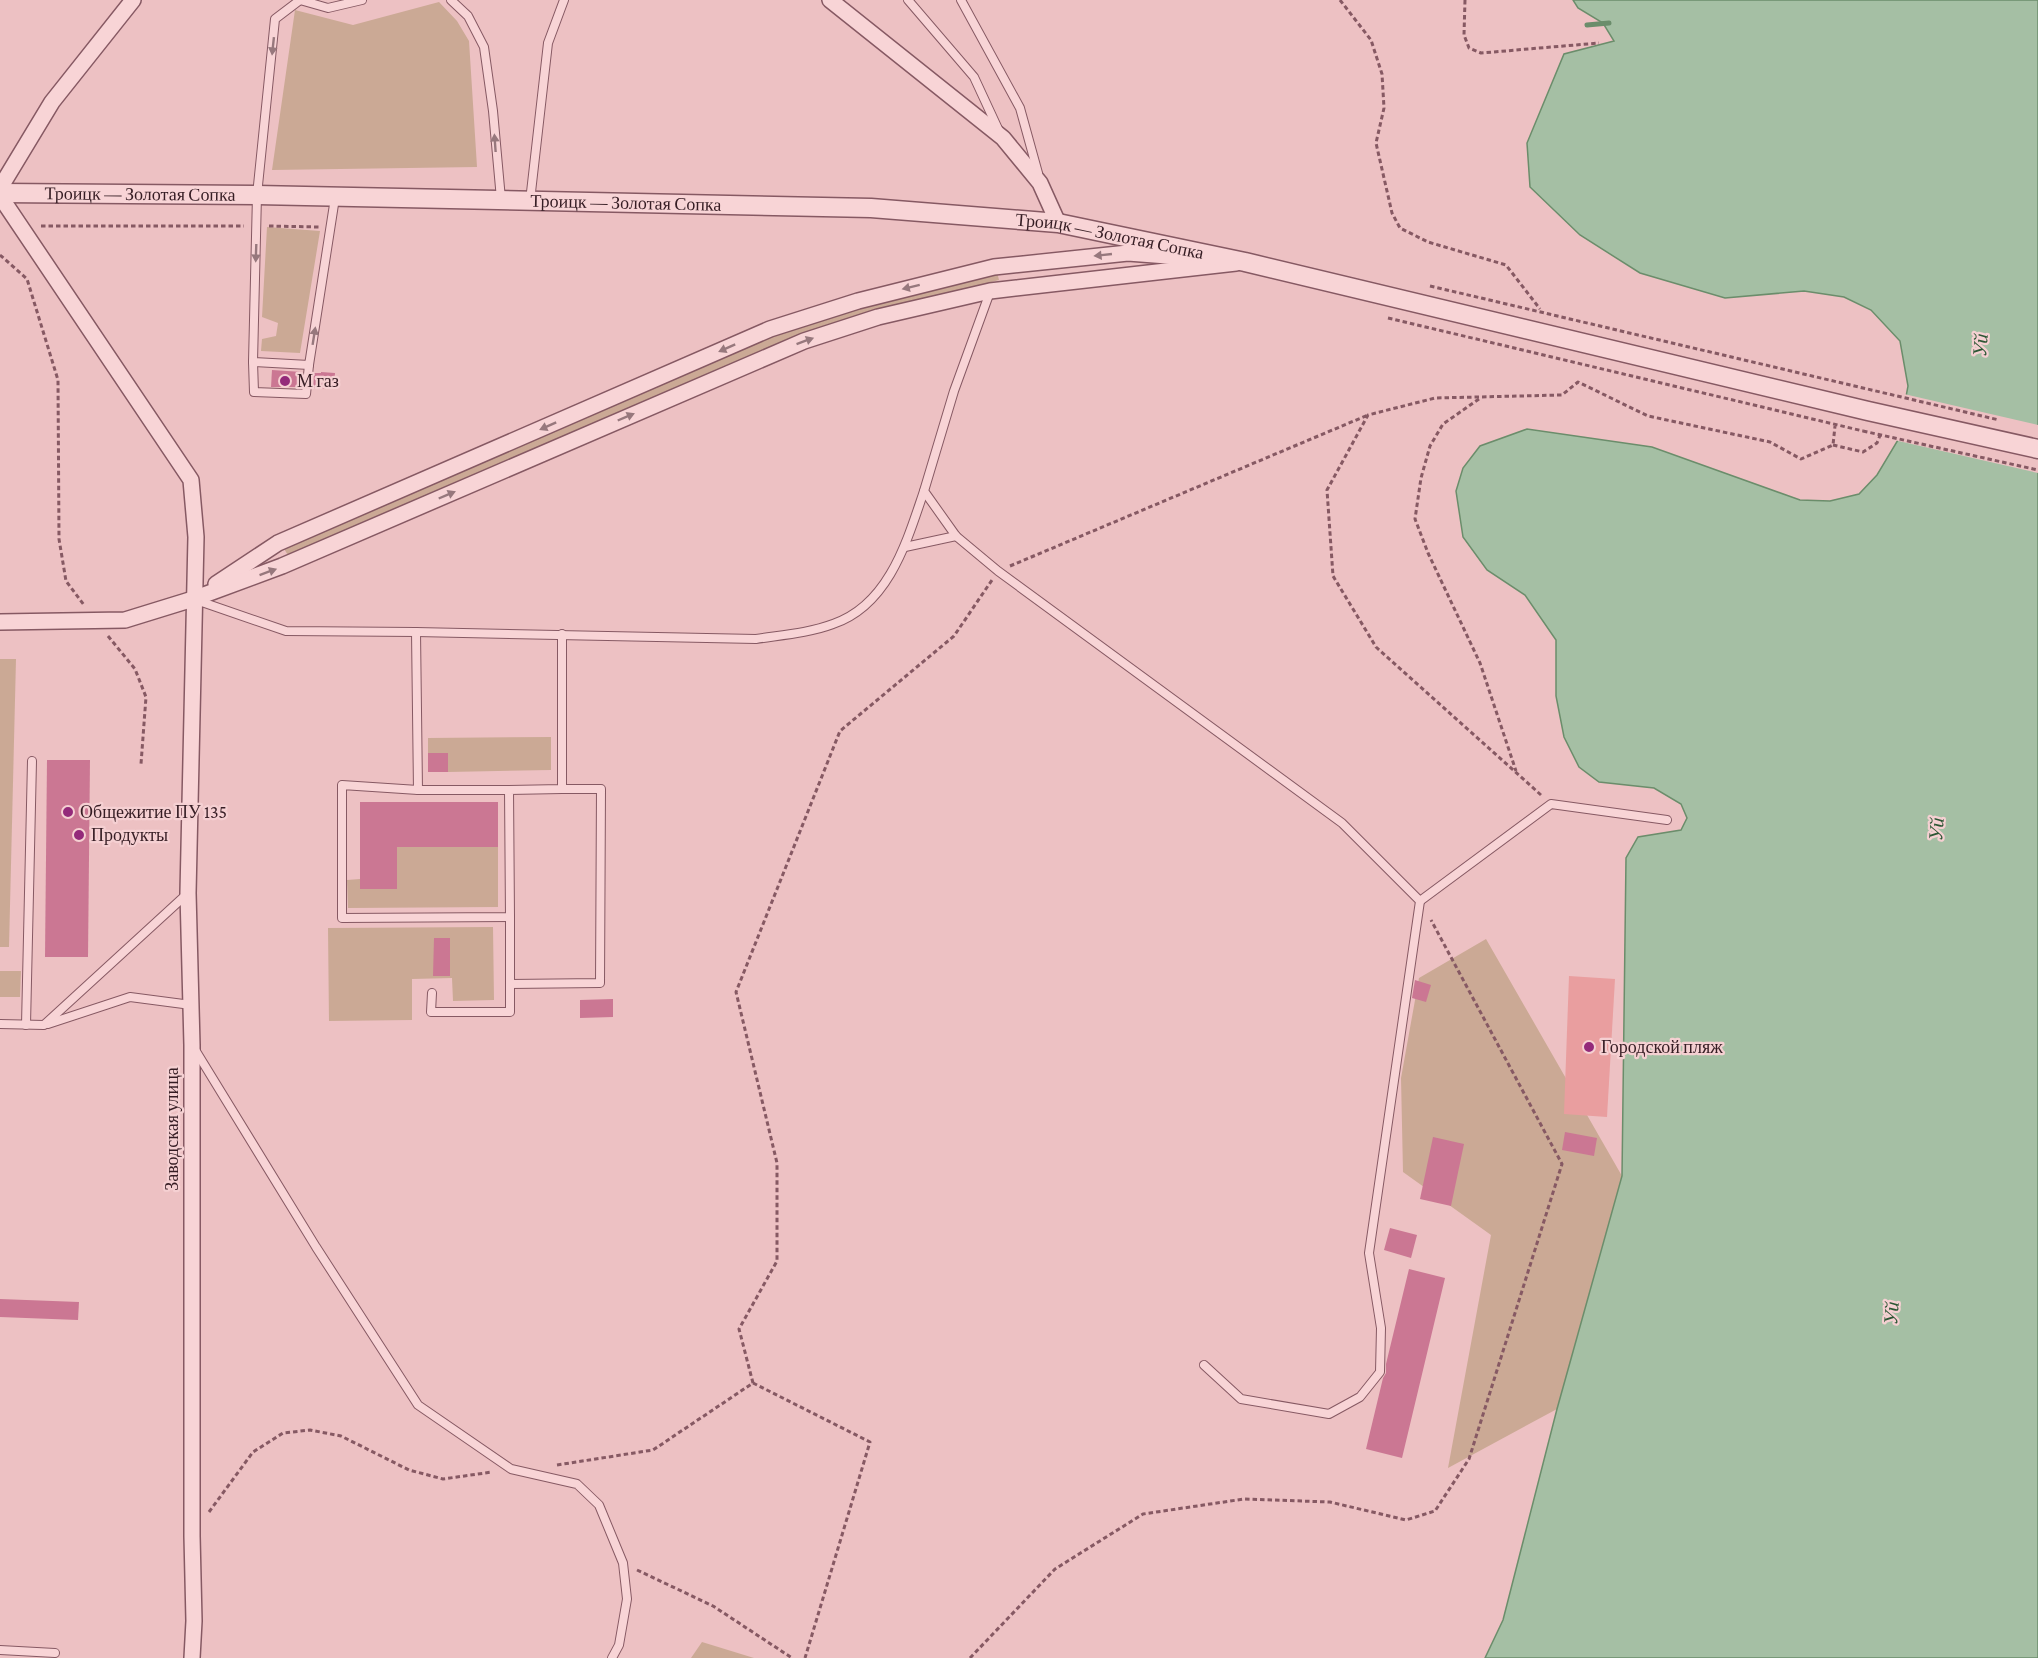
<svg xmlns="http://www.w3.org/2000/svg" width="2038" height="1658" font-family="'Crimson Pro',serif">
<rect width="100%" height="100%" fill="#edc1c3"/>
<!-- green -->
<g fill="#cba995">
<polygon points="439,2 457,21 469,41 477,167 272,170 295,10 353,25"/>
<polygon points="267,227 320,231 300,353 261,351 262,339 276,336 278,323 262,317"/>
<polygon points="997,272 999,280 833,324 769,348 289,557 283,547 762,339 829,315"/>
<polygon points="0,659 16,659 9,947 0,947"/>
<polygon points="551,737 551,770 448,772 428,753 428,738"/>
<polygon points="397,847 498,847 498,907 348,908 347,880 360,879 360,889"/>
<polygon points="493,927 494,1000 453,1001 452,978 412,979 412,1020 329,1021 328,928"/>
<polygon points="1486,939 1622,1176 1557,1409 1448,1468 1491,1235 1403,1172 1401,1078 1419,978"/>
<polygon points="0,971 21,971 20,997 0,997"/>
<polygon points="702,1642 754,1658 691,1658"/>
</g>
<!-- sand -->
<polygon fill="#e99e9f" points="1569,976 1615,979 1607,1117 1564,1114"/>
<!-- water -->
<polygon fill="#a5bfa4" stroke="#6b8d6b" stroke-width="1.5" points="1573,0 2038,0 2038,1658 1485,1658 1503,1620 1557,1409 1622,1176 1626,858 1638,837 1681,830 1687,818 1681,804 1654,788 1599,782 1579,767 1564,737 1556,696 1556,640 1525,595 1487,570 1463,537 1456,491 1463,468 1480,446 1527,429 1652,447 1800,500 1830,501 1859,494 1877,475 1898,440 1908,386 1900,341 1871,310 1844,297 1804,291 1725,298 1640,273 1580,235 1530,187 1527,143 1564,54 1614,41 1603,23 1578,8"/>
<!-- pier -->
<polygon fill="#edc1c3" points="1904,394 2038,425 2038,473 1894,440"/>
<g fill="none" stroke-linecap="round" stroke-linejoin="round">
<!-- stream -->
<polyline stroke="#6b8d6b" stroke-width="5" points="1587,25 1609,23"/>
</g>
<!-- building -->
<g fill="#cb7793">
<polygon points="272,370 302,372 301,387 271,387"/>
<polygon points="321,372 335,373 334,389 313,388 314,373 321,373"/>
<rect x="428" y="753" width="20" height="19"/>
<polygon points="47,760 90,760 88,957 45,957"/>
<polygon points="360,802 498,802 498,847 397,847 397,889 360,889"/>
<polygon points="434,938 450,938 450,976 433,976"/>
<polygon points="1415,980 1431,985 1426,1002 1412,998"/>
<polygon points="613,999 613,1017 580,1018 580,1000"/>
<polygon points="1565,1132 1597,1138 1594,1156 1562,1150"/>
<polygon points="1433,1137 1464,1144 1451,1206 1420,1199"/>
<polygon points="1390,1228 1417,1235 1411,1258 1384,1250"/>
<polygon points="1409,1269 1445,1278 1402,1458 1366,1449 1383,1378 1386,1373 1386,1364"/>
<polygon points="0,1299 79,1302 78,1320 0,1317"/>
</g>
<g fill="none" stroke-linecap="round" stroke-linejoin="round">
<defs>
<g id="service">
<polyline points="300,0 275,19 257,195 253,362 309,365 335,198"/>
<polyline points="300,0 328,8 362,0"/>
<polyline points="451,0 468,16 484,47 493,111 501,199"/>
<polyline points="908,0 974,77 999,131"/>
<polyline points="961,0 1020,108 1038,173"/>
<polyline points="530,201 548,43 564,0"/>
<polyline points="990,292 954,391 924,491 956,536 998,571 1342,823 1420,901 1369,1253 1381,1328 1380,1372 1360,1397 1329,1414 1241,1399 1204,1365"/>
<polyline points="253,362 254,392 306,394 309,365"/>
<polyline points="905,547 956,536"/>
<path d="M196,600L286,631L416,632L756,639C782,635 809,633 833,624C889,605 907,541 924,491"/>
<polyline points="416,632 418,790 509,790"/>
<polyline points="418,790 342,785 342,918 510,917 509,790 562,789 562,634"/>
<polyline points="1420,901 1551,804 1667,820"/>
<polyline points="510,917 510,984 600,983 601,789 562,789"/>
<polyline points="432,993 431,1012 510,1012 510,984"/>
<polyline points="0,1024 44,1025 187,894"/>
<polyline points="48,1024 130,997 191,1005"/>
<polyline points="26,1025 32,761"/>
<polyline points="194,1048 316,1247 418,1405 511,1469 577,1484 599,1505 623,1563 627,1599 619,1645 612,1658"/>
<polyline points="0,1650 55,1653"/>
</g>
<g id="minor">
<polyline points="830,0 1003,138 1040,183 1058,223"/>
<polyline points="0,188 52,102 133,0"/>
<polyline points="0,196 191,480 196,537 188,893 192,1045 192,1536 194,1621 192,1658"/>
<polyline points="216,584 278,543 770,329 858,301 994,267 1128,253 1193,258"/>
<polyline points="0,622 125,620 193,599 282,566 804,341 878,317 990,291 1236,263"/>
</g>
<g id="tertiary">
<path id="s1" d="M0,193L257,195L871,208L1058,223L1245,262L1868,411L2038,449"/>
</g>
</defs>
<!-- service casing -->
<use href="#service" stroke="#865963" stroke-width="10"/>
<!-- minor casing -->
<use href="#minor" stroke="#865963" stroke-width="18"/>
<!-- tertiary casing -->
<use href="#tertiary" stroke="#865963" stroke-width="21"/>
<!-- path -->
<g stroke="#865963" stroke-width="3" stroke-dasharray="4.5 3" stroke-linecap="butt">
<polyline points="1340,0 1371,40 1382,74 1384,108 1376,143 1392,213 1400,228 1428,242 1506,265 1540,309"/>
<polyline points="1465,0 1464,35 1469,48 1481,53 1599,43"/>
<polyline points="41,226 244,226"/>
<polyline points="269,226 319,227"/>
<polyline points="0,255 27,279 58,380 59,539 66,581 84,605"/>
<polyline points="1430,286 1999,420"/>
<polyline points="1388,318 1863,431"/>
<polyline points="1479,399 1443,424 1430,446 1421,478 1415,519 1428,553 1480,663 1516,771"/>
<polyline points="1833,445 1863,452 1877,443 1881,433"/>
<polyline points="1010,566 1368,415"/>
<polyline points="108,636 135,669 146,697 141,764"/>
<polyline points="1541,795 1376,647 1333,576 1327,490 1368,415 1435,398 1562,395 1578,382 1648,416 1770,442 1801,459 1833,445 1835,426"/>
<polyline points="753,1383 870,1442 805,1658"/>
<polyline points="557,1465 653,1450 753,1383 739,1329 777,1261 777,1163 736,992 840,731 954,636 992,580"/>
<polyline points="209,1512 253,1452 283,1433 310,1430 341,1436 409,1470 443,1479 492,1472"/>
<polyline points="637,1570 713,1606 792,1658"/>
<polyline points="970,1658 1055,1569 1143,1514 1244,1499 1330,1502 1406,1520 1435,1511 1469,1459 1562,1164 1431,920"/>
</g>
<!-- service -->
<use href="#service" stroke="#f8d4d6" stroke-width="8"/>
<!-- minor -->
<use href="#minor" stroke="#f8d4d6" stroke-width="15"/>
<!-- tertiary -->
<use href="#tertiary" stroke="#f8d4d6" stroke-width="18"/>
<!-- path-bridge -->
<polyline stroke="#865963" stroke-width="3" stroke-dasharray="4.5 3" stroke-linecap="butt" points="1863,431 2038,470"/>
</g>
<!-- one-way arrows -->
<defs><path id="oneway-solid" d="M-6-.8H1V-3.2L6.5 0L1 3.2V.8H-6Z" transform="scale(1.5)"/></defs>
<g fill="#97787d">
<use href="#oneway-solid" transform="translate(273 46) rotate(96)"/>
<use href="#oneway-solid" transform="translate(495 143) rotate(-94)"/>
<use href="#oneway-solid" transform="translate(256 253) rotate(92)"/>
<use href="#oneway-solid" transform="translate(1103 255) rotate(174)"/>
<use href="#oneway-solid" transform="translate(911 287) rotate(166)"/>
<use href="#oneway-solid" transform="translate(314 336) rotate(-81)"/>
<use href="#oneway-solid" transform="translate(805 341) rotate(-20)"/>
<use href="#oneway-solid" transform="translate(727 348) rotate(156)"/>
<use href="#oneway-solid" transform="translate(626 417) rotate(-23)"/>
<use href="#oneway-solid" transform="translate(548 426) rotate(156)"/>
<use href="#oneway-solid" transform="translate(447 495) rotate(-23)"/>
<use href="#oneway-solid" transform="translate(268 572) rotate(-20)"/>
</g>
<!-- markers -->
<g fill="#942a7a" stroke="#f5d0d2" stroke-width="2">
<circle cx="285" cy="381" r="6"/>
<circle cx="68" cy="812" r="6"/>
<circle cx="79" cy="835" r="6"/>
<circle cx="1589" cy="1047" r="6"/>
</g>
<g text-anchor="middle" dominant-baseline="central" stroke-width="4.5" stroke-linejoin="round" paint-order="stroke">
<!-- street labels -->
<g font-size="18" fill="#361d24" stroke="#f5d0d2">
<text stroke="none"><textPath href="#s1" startOffset="140">Троицк — Золотая Сопка</textPath></text>
<text stroke="none"><textPath href="#s1" startOffset="626">Троицк — Золотая Сопка</textPath></text>
<text stroke="none"><textPath href="#s1" startOffset="1112">Троицк — Золотая Сопка</textPath></text>
<text transform="translate(172 1129) rotate(-90)">Заводская улица</text>
</g>
<!-- poi labels -->
<g font-size="18" fill="#361d24" stroke="#f5d0d2" text-anchor="start">
<text x="297" y="381">М газ</text>
<text x="80" y="812">Общежитие ПУ 135</text>
<text x="91" y="835">Продукты</text>
<text x="1601" y="1047">Городской пляж</text>
</g>
<!-- water labels -->
<g font-size="20" font-style="italic" fill="#2c5634" stroke="#f5d0d2">
<text transform="translate(1980 345) rotate(-85)">Уй</text>
<text transform="translate(1936 829) rotate(-85)">Уй</text>
<text transform="translate(1891 1313) rotate(-85)">Уй</text>
</g>
</g>
</svg>
